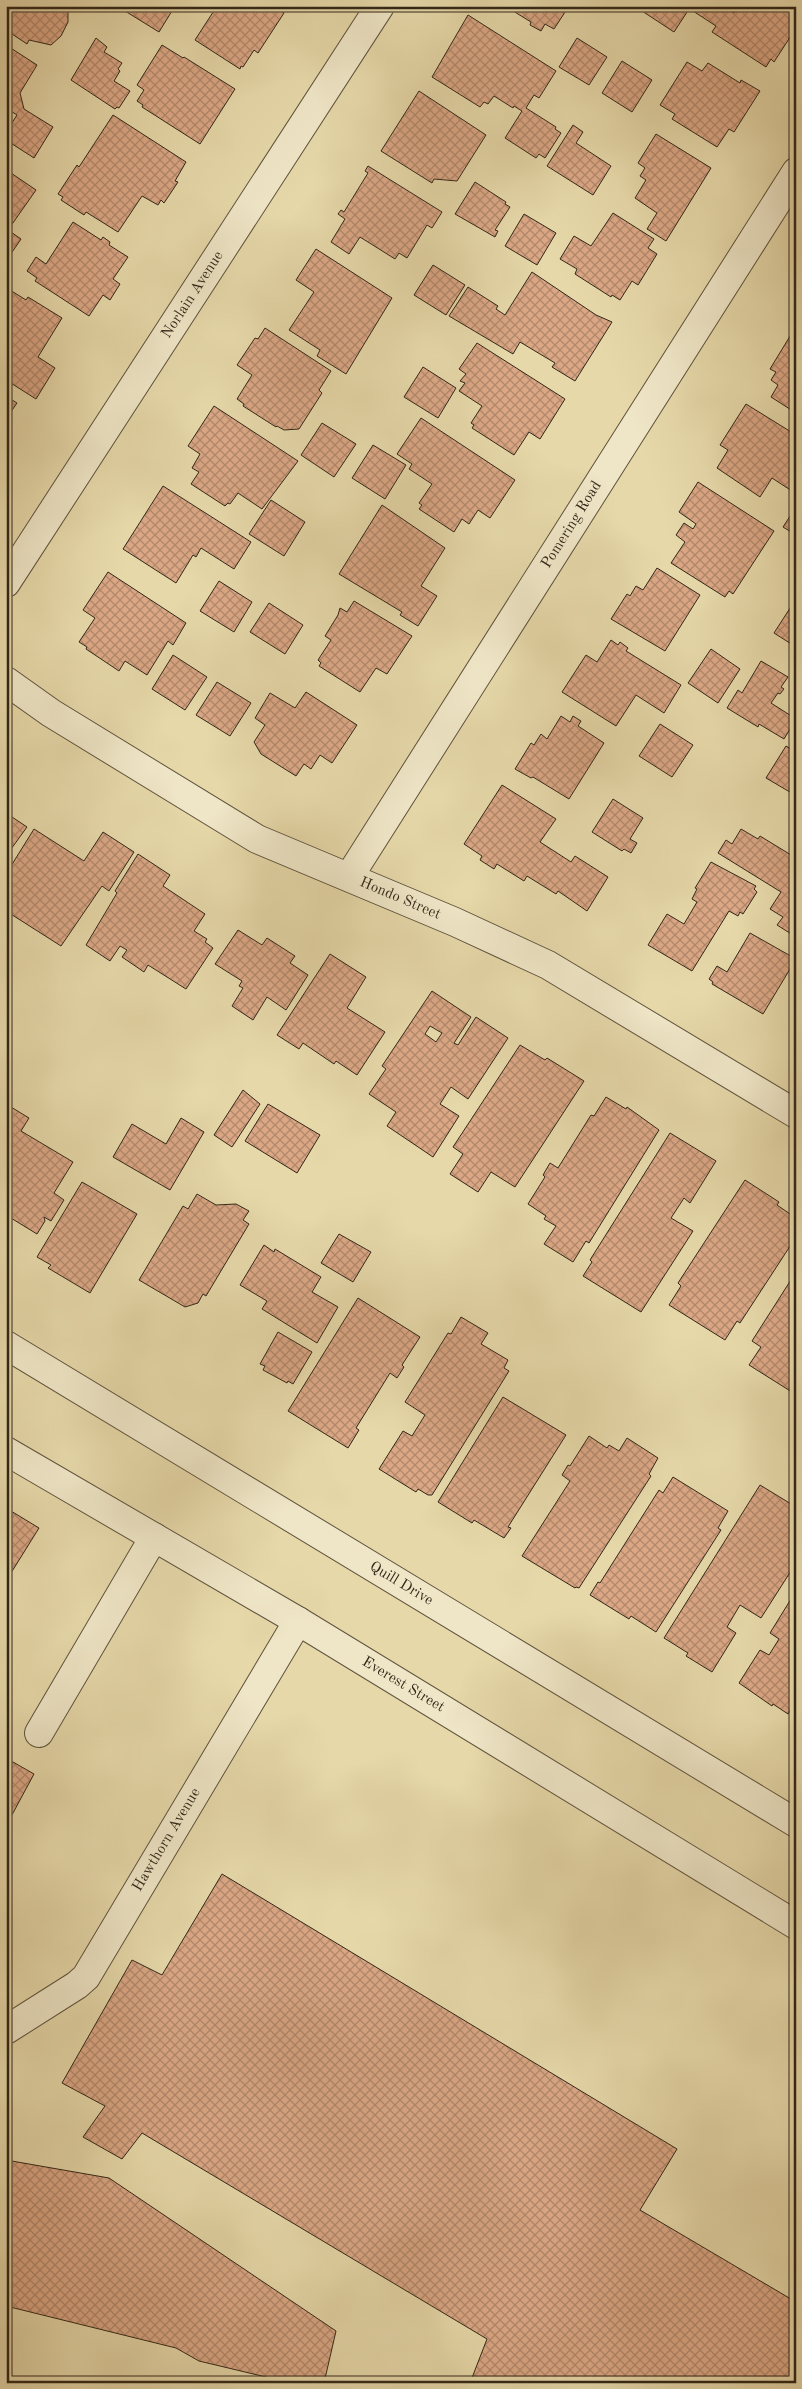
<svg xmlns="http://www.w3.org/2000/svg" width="802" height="2389" font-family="'Old Standard TT',serif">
<defs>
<pattern id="building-cross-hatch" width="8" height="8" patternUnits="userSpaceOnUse" patternTransform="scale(1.25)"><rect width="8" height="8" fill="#dba785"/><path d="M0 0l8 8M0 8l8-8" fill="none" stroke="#b2886c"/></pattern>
</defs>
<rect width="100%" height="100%" fill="#e6d8a9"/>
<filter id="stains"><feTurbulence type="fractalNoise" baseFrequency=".004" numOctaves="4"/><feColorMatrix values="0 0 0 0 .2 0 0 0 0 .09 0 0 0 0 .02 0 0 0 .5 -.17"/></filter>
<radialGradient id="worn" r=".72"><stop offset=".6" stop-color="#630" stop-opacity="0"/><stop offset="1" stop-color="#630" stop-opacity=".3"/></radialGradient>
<!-- building -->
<g fill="url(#building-cross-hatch)" stroke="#322718" fill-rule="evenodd">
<polygon points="6,6 65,6 68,8 68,22 61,36 51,45 29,40 27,44 6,30"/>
<polygon points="128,6 175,6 159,32 125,11"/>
<polygon points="217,6 274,6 284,13 258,53 254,50 243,67 241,66 240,69 195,40"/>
<polygon points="505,6 569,6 554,29 545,24 541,31 530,25 531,22"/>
<polygon points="646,6 691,6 674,32 642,11"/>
<polygon points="696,6 735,6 732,12 734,13 739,6 792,6 796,9 796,28 774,62 771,59 766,67 712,32 716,26 693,11"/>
<polygon points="468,15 556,71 539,98 534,95 526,108 556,127 555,129 561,133 545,158 539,154 536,158 505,138 522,111 514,106 513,108 494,96 488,104 484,102 480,107 432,77"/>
<polygon points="96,38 107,47 104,52 122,63 118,69 120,71 114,81 130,91 119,108 117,107 115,109 71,80"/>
<polygon points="577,38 607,57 589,85 559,67"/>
<polygon points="6,45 37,65 20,93 24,109 53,127 34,158 6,140 6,132 17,115 6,108"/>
<polygon points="162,45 183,58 184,57 235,89 200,144 142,107 143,105 137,101 144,90 137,85"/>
<polygon points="622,61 652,80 632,112 602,93"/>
<polygon points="687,62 702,71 708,63 740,83 741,80 760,91 734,132 729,129 717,147 672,119 675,114 660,105"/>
<polygon points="419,91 486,135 457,181 434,179 432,183 381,151"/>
<polygon points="113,115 186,162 175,181 178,182 164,203 161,200 158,205 142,196 118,232 86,212 84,215 61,200 63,197 58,194 77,165 79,167"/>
<polygon points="573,125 583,132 576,143 611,166 593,195 547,166"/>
<polygon points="656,134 711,168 666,241 647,229 657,213 635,198 646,180 640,176 645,168 638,163"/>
<polygon points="368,166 442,212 432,228 427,225 407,258 399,253 395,259 360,237 349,254 331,242 345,219 338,214 341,210 344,212 368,173 365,171"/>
<polygon points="11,173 36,190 8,230 21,239 6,261 6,180"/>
<polygon points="475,182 506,202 505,204 510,207 495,230 498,231 495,237 455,214"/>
<polygon points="613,213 654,239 648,248 657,254 638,285 632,281 620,300 612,295 611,297 575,274 577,269 560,259 574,236 591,246"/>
<polygon points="524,214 556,233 537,265 505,246"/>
<polygon points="73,222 101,240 103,237 110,242 109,245 128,257 113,279 120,284 110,300 103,295 89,316 35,281 37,278 27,271 36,257 46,264"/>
<polygon points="316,249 392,298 346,374 317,356 320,350 289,330 314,292 296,280"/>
<polygon points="433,265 465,285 446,315 414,295"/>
<polygon points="532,272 596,315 612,322 575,381 552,367 555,363 520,342 513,354 449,316 468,287 498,306 496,309 505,315"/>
<polygon points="10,290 26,300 28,297 62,318 38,357 55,368 36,399 6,380 6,295"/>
<polygon points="265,328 331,371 319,390 322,393 299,429 284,430 277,426 276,427 243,406 244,404 237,399 252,375 237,365 255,338 258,339"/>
<polygon points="795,328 796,328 796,413 771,397 778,385 771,380 776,372 770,369"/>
<polygon points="477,343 565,399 540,439 529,432 514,455 472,428 474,425 471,423 482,406 459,391 465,383 460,381 466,374 459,369"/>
<polygon points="423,367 456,388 438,418 404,397"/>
<polygon points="6,389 12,393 9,398 17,403 6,419"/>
<polygon points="746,404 796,435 795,493 772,478 760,497 717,468 728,450 720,445"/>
<polygon points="214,406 298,461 262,509 238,493 230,504 228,503 225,506 191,484 199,472 192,468 200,454 188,446"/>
<polygon points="421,418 515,480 490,518 478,510 469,524 462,519 454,532 419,509 422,505 419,503 432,484 409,469 412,464 397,454"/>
<polygon points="322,423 356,444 334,477 301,455"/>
<polygon points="373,445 406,465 385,499 352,478"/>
<polygon points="698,482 774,531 733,594 729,591 725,597 671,563 685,542 676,535 684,523 693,529 696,524 679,512"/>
<polygon points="163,486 251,542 234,569 201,548 196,557 193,555 176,583 123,549"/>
<polygon points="271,500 305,522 284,556 249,534"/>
<polygon points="382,505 445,548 421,586 437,596 418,626 400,615 402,612 339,574"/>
<polygon points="796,507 796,535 783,527"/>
<polygon points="657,568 700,595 665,651 611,619 627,594 630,596 636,586 643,590"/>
<polygon points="108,572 186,623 173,645 168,641 147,675 125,661 119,671 86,649 87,647 79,642 95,618 83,610"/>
<polygon points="219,581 252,602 234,632 200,611"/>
<polygon points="354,601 412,636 387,674 376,668 360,692 319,666 321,663 318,660 331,640 325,636 338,615 340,608 347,612"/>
<polygon points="794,602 796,603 796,647 774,633"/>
<polygon points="269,603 303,625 285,654 250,632"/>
<polygon points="611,640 618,645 620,642 628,648 626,651 681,685 664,713 636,695 616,726 562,692 586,655 597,662"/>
<polygon points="711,649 740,669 718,703 688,683"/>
<polygon points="173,655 207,677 185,710 152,689"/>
<polygon points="761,661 788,677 781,687 784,689 780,694 778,693 771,703 796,719 784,739 759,724 758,727 727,708 738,690 742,693"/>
<polygon points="217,682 251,703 230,736 196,715"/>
<polygon points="306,692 357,725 332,763 320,755 311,769 304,764 296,776 261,754 254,742 265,725 255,718 270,693 295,708"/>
<polygon points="561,716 570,722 573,716 581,721 578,726 604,743 569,799 533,777 531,778 515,769 531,743 534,745 541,734 547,739"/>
<polygon points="660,724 693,745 672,777 639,756"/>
<polygon points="786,746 796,752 795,795 766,778"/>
<polygon points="502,785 556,819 540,842 571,862 575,856 608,877 587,911 558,891 556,894 527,876 524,881 497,864 494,869 480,860 482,856 464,844"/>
<polygon points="613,799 643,818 630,839 637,843 631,853 624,849 622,851 592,832"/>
<polygon points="6,813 27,827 6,856"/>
<polygon points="34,829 84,861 103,832 134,852 109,891 102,886 61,946 6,911 6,874"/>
<polygon points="741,829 758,839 760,836 796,858 796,937 777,925 783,917 770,909 781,892 718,853 726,840 732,844"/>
<polygon points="138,854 170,875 163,886 205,914 194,931 207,939 205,942 213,948 186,989 148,965 144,972 122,957 127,950 120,946 110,961 86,945 117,893 115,891"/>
<polygon points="711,862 756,886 754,889 757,892 743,914 740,912 738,916 729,911 692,971 648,945 667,914 684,924 697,902 692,899 697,889 695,888"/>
<polygon points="238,930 262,945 267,938 295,956 290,963 308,975 286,1010 267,997 253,1020 232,1006 243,988 239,986 242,981 215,964"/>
<polygon points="750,933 796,959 763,1014 712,984 713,982 709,979 717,966 727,972"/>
<polygon points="330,954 366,977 347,1008 385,1032 357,1075 336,1061 334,1064 303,1043 299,1049 277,1035"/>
<path d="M432,991L471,1017L454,1043L458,1045L476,1017L508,1038L468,1099L451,1087L440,1104L459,1116L433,1157L387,1126L396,1112L369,1094L386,1069L382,1066ZM430,1026L442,1033L436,1042L425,1034Z"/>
<polygon points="520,1045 545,1060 547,1058 584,1081 515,1187 491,1172 478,1192 450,1174 463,1154 453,1147"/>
<polygon points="243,1090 260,1104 232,1147 214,1135"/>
<polygon points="606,1097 626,1109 627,1107 659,1130 589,1243 586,1241 573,1262 544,1244 556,1226 544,1219 546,1216 528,1204 545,1177 543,1175 550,1163 558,1168 591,1115 594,1116"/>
<polygon points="6,1104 29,1118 21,1131 73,1162 54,1193 64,1200 51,1221 44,1217 45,1221 37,1234 6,1215"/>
<polygon points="268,1104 320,1135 297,1173 245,1141"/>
<polygon points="181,1118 204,1132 170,1190 113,1157 132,1124 166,1144"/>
<polygon points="670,1133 716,1161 690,1203 684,1198 671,1218 693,1231 641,1312 583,1276 592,1262 590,1260"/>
<polygon points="745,1180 779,1202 777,1205 796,1218 796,1237 740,1323 737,1321 725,1340 669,1305 681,1286 678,1283"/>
<polygon points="82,1182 137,1214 90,1293 48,1268 51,1265 37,1257"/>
<polygon points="197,1194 216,1205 236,1204 249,1211 243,1220 249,1224 206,1296 203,1294 198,1303 185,1307 139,1280 183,1206 188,1209"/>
<polygon points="339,1234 371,1252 353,1282 321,1263"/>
<polygon points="264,1245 274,1252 275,1249 321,1277 312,1292 338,1307 317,1343 262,1309 267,1301 240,1285"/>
<polygon points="796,1272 796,1394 795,1394 749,1365 761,1347 752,1341"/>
<polygon points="358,1298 420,1337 402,1365 404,1367 397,1378 390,1373 356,1428 359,1430 348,1448 288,1411"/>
<polygon points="461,1317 488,1333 481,1344 508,1360 504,1368 509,1371 432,1495 428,1495 418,1489 416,1492 379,1469 403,1431 412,1436 425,1415 405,1402 448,1333 451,1334"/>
<polygon points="278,1332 312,1352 293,1384 288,1381 287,1383 263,1370 265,1366 260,1364"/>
<polygon points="503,1397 566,1435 508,1527 511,1528 504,1538 474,1520 472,1523 438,1502"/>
<polygon points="589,1436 607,1448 609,1445 619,1451 627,1438 658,1458 649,1474 651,1476 579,1588 576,1587 575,1588 522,1556 570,1481 562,1475 568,1465 570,1466"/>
<polygon points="673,1477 728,1511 718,1528 721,1530 656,1632 631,1616 629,1619 590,1595 598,1582 600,1583 659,1490 663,1493"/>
<polygon points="760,1485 796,1507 796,1563 761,1618 740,1605 727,1627 736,1633 712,1672 686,1656 688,1653 664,1638"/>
<polygon points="6,1508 39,1528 6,1581"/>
<polygon points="796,1591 796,1702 788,1714 773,1704 772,1706 739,1683 760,1650 769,1655 779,1639 770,1633"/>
<polygon points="6,1758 34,1774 6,1826"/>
<polygon points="222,1874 677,2149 640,2210 796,2302 796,2383 470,2383 487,2339 142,2133 122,2159 83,2137 105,2106 62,2083 132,1960 162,1975"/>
<polygon points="6,2160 109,2178 336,2331 324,2383 291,2383 199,2361 176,2348 6,2306"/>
</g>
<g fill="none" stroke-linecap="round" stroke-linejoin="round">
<defs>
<g id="minor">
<polyline points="6,583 380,6"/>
<polyline points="6,681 51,713 257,839 455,922 548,965 796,1114"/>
<polyline points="349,877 796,172"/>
<polyline points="6,1345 796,1823"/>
<polyline points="6,1451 298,1621 796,1925"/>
<polyline points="39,1733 154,1537"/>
<polyline points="6,2030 77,1985 86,1977 298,1621"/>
</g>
</defs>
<!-- minor casing -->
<use href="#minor" stroke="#5f533c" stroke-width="30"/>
<!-- minor -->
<use href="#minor" stroke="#efe6c7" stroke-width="28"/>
</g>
<g text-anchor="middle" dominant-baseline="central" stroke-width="4" stroke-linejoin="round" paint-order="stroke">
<!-- street labels -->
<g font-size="15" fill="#322718" stroke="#efe6c7">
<text transform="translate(193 295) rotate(-57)">Norlain Avenue</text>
<text transform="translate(572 525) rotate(-58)">Pomering Road</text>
<text transform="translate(400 899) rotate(23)">Hondo Street</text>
<text transform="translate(401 1584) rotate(31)">Quill Drive</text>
<text transform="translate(403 1685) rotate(31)">Everest Street</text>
<text transform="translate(167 1840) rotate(-59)">Hawthorn Avenue</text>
</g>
</g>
<!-- margin -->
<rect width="802" height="2389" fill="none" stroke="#e6d8a9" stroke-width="25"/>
<rect x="8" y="8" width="787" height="2374" fill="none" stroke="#322718" stroke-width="2.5"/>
<rect x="12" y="12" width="777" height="2364" fill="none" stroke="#322718"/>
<rect width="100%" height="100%" filter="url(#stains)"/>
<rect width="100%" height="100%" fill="url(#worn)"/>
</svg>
